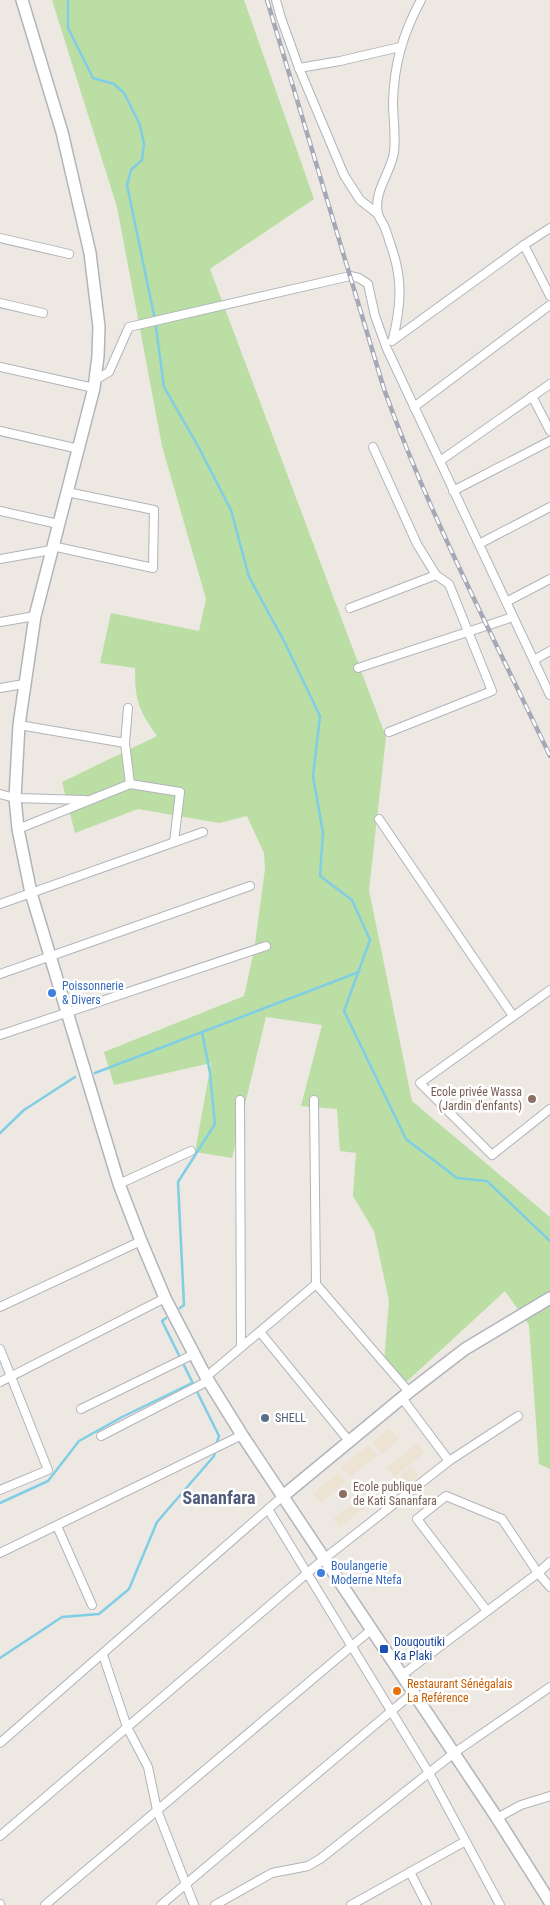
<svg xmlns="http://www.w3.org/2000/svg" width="550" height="1905" font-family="'Roboto Condensed',sans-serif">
<rect width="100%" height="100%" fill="#ede8e2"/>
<!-- education -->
<g fill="#ede3d3">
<polygon points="389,1428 399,1439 382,1454 372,1443"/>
<polygon points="417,1443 425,1452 395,1477 387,1468"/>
<polygon points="368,1445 377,1455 350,1477 341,1467"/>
<polygon points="411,1466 419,1475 395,1498 387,1489"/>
<polygon points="338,1472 346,1481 321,1503 313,1494"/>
<polygon points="359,1498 366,1506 340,1527 333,1519"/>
</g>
<!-- green -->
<path fill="#badea4" d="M52,0H244L314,199L210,269L386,737L369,890L412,1101L550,1217V1469L539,1464L529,1325L505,1291L403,1385L384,1364L389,1300L374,1231L353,1196L356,1153L340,1151L337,1109L301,1106L322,1025L266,1017L232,1158L195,1152L211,1063L114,1085L104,1052L244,996L254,951L265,869L264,853L247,816L219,823L138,809L75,833L62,782L157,736C138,709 135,701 135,668L100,663L111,613L199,631L206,599L162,446L117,207Z"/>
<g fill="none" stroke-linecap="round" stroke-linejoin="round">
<!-- stream -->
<g stroke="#80cee5" stroke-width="2.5">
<polyline points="68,0 68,28 93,78 114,84 124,93 140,125 144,144 142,160 131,170 127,185 155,320 164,387 199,448 231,510 249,577 284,641 320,716 313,776 323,833 320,876 352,900 370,940 344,1011 406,1139 457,1178 487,1181 550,1241"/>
<polyline points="95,1073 359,972"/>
<polyline points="0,1133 24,1110 75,1077"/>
<polyline points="180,1308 184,1305 178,1182 215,1124 210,1073 202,1032"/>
<polyline points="166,1318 162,1321 219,1436 216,1445"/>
<polyline points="0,1503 48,1481 79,1441 122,1417 192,1383"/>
<polyline points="0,1658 62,1617 99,1614 129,1589 157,1522 214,1456 215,1450"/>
</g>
<defs>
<g id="street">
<polyline points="276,0 281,18 299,68 344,175 360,200 378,214"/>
<polyline points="299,68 340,61 400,47"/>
<polyline points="0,238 69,254"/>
<polyline points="524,245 550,296"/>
<polyline points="0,303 43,313"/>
<path d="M393,339C401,305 403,279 391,246C389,240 387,233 385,228C383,223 379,218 378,214C373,191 391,173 394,152C396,136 393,118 393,102C394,64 403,33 421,0"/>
<polyline points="392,341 524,245 550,228"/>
<polyline points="0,367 94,388"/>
<polyline points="95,380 109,372 129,327 350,276 359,278 368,284 375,316 387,349 550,695"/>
<polyline points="532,396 550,431"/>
<polyline points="414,407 550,305"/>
<polyline points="0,431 79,449"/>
<polyline points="373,447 417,544 436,575 449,584 492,691 389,732"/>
<polyline points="440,461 550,384"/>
<polyline points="453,491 550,441"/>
<polyline points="0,511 58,524"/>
<polyline points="479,544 550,507"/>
<polyline points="52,546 153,568 154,510 67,492"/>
<polyline points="0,559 51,550"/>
<polyline points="506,602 550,579"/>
<polyline points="350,608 436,575"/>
<polyline points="0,622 35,616"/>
<polyline points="534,660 550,651"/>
<polyline points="358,668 513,617"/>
<polyline points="0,688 24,684"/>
<polyline points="128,708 125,743 130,784"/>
<polyline points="19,725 125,743"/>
<polyline points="0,794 15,798 85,800"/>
<polyline points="379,819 513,1016"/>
<polyline points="18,829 130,784 180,792 174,842"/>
<polyline points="0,904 203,832"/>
<polyline points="0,974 250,886"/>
<polyline points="550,990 420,1083 492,1155 550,1109"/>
<polyline points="0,1035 266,946"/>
<polyline points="240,1100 241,1347"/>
<polyline points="314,1100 316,1284 409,1392"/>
<polyline points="119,1184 191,1151"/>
<polyline points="0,1307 141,1241"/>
<polyline points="260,1332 349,1441"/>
<polyline points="0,1349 48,1470 0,1490"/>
<polyline points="206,1377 316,1284"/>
<polyline points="0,1382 165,1298"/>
<polyline points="402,1398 449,1461"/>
<polyline points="81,1409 194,1354"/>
<polyline points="101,1436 208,1381"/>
<polyline points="268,1509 429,1773 500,1905"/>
<polyline points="57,1526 92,1605"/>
<polyline points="0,1553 242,1435"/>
<polyline points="487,1611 417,1519 446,1496 502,1519 538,1573 550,1587"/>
<polyline points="103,1655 127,1727 148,1767 157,1810 194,1905"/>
<polyline points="402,1675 538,1573 550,1562"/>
<polyline points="0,1743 283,1496"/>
<polyline points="497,1818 521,1805 550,1796"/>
<polyline points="0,1836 325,1558 449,1461 518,1416"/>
<polyline points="410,1872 427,1905"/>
<polyline points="0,1904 0,1905"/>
<polyline points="45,1905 372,1629"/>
<polyline points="161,1905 414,1692"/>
<polyline points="215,1905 272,1873 308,1866 320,1859 454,1753 550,1687"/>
<polyline points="351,1905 464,1842"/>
</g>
<g id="secondary">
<polyline points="22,0 62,132 90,253 99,327 98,356 94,388 35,616 19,725 15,798 18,829 31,893 119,1184 141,1241 165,1298 206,1377 242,1435 497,1818 550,1902"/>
<polyline points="283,1496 409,1392 465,1349 550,1298"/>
</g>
</defs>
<!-- street casing -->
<use href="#street" stroke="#b2b4bc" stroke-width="10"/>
<!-- secondary casing -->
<use href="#secondary" stroke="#b2b4bc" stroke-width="14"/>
<!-- street -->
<use href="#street" stroke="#fff" stroke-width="8"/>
<!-- secondary -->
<use href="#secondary" stroke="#fff" stroke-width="11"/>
<defs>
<path id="rail" d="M267,0L384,389C429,515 493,636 550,756"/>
</defs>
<!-- rail casing -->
<use href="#rail" stroke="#a5a8b6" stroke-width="4.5"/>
<!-- rail -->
<use href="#rail" stroke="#fff" stroke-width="2.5" stroke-dasharray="8" stroke-linecap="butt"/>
</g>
<!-- markers -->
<g fill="#3f7fe0" stroke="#fff" stroke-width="2">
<circle cx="52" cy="993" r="5"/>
<circle cx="321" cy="1573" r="5"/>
</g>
<g fill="#8d6e63" stroke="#fff" stroke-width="2">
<circle cx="532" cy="1099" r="5"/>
<circle cx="343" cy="1494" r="5"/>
</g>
<circle fill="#5c6f8a" stroke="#fff" stroke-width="2" cx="265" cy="1418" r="5"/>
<rect fill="#1a4fb4" stroke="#fff" stroke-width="2" x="379" y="1644" width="10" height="10" rx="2.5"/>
<circle fill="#e8710a" stroke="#fff" stroke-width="2" cx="397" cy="1691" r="5"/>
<g text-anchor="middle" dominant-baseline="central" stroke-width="5" stroke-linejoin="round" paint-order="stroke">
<!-- shop labels -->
<g font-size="12" fill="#366cbe" stroke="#fff" text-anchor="start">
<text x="62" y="986">Poissonnerie<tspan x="62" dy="14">&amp; Divers</tspan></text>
<text x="331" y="1566">Boulangerie<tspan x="331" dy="14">Moderne Ntefa</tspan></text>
</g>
<!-- education labels -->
<g font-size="12" fill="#785e54" stroke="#fff" text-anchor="end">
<text x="522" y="1092">Ecole privée Wassa<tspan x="522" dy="14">(Jardin d'enfants)</tspan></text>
<text x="353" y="1487" text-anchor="start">Ecole publique<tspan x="353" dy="14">de Kati Sananfara</tspan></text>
</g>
<!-- service labels -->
<g font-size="12" fill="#4e5e75" stroke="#fff" text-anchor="start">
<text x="275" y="1418">SHELL</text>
</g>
<!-- transit labels -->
<g font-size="12" fill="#164399" stroke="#fff" text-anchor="start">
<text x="394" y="1642">Dougoutiki<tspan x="394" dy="14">Ka Plaki</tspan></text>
</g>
<!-- food labels -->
<g font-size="12" fill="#c56008" stroke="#fff" text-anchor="start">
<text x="407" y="1684">Restaurant Sénégalais<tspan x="407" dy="14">La Reférence</tspan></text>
</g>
<!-- district labels -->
<g font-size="18" font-weight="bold" fill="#515b7b" stroke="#fff">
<text x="219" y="1497">Sananfara</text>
</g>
</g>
</svg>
